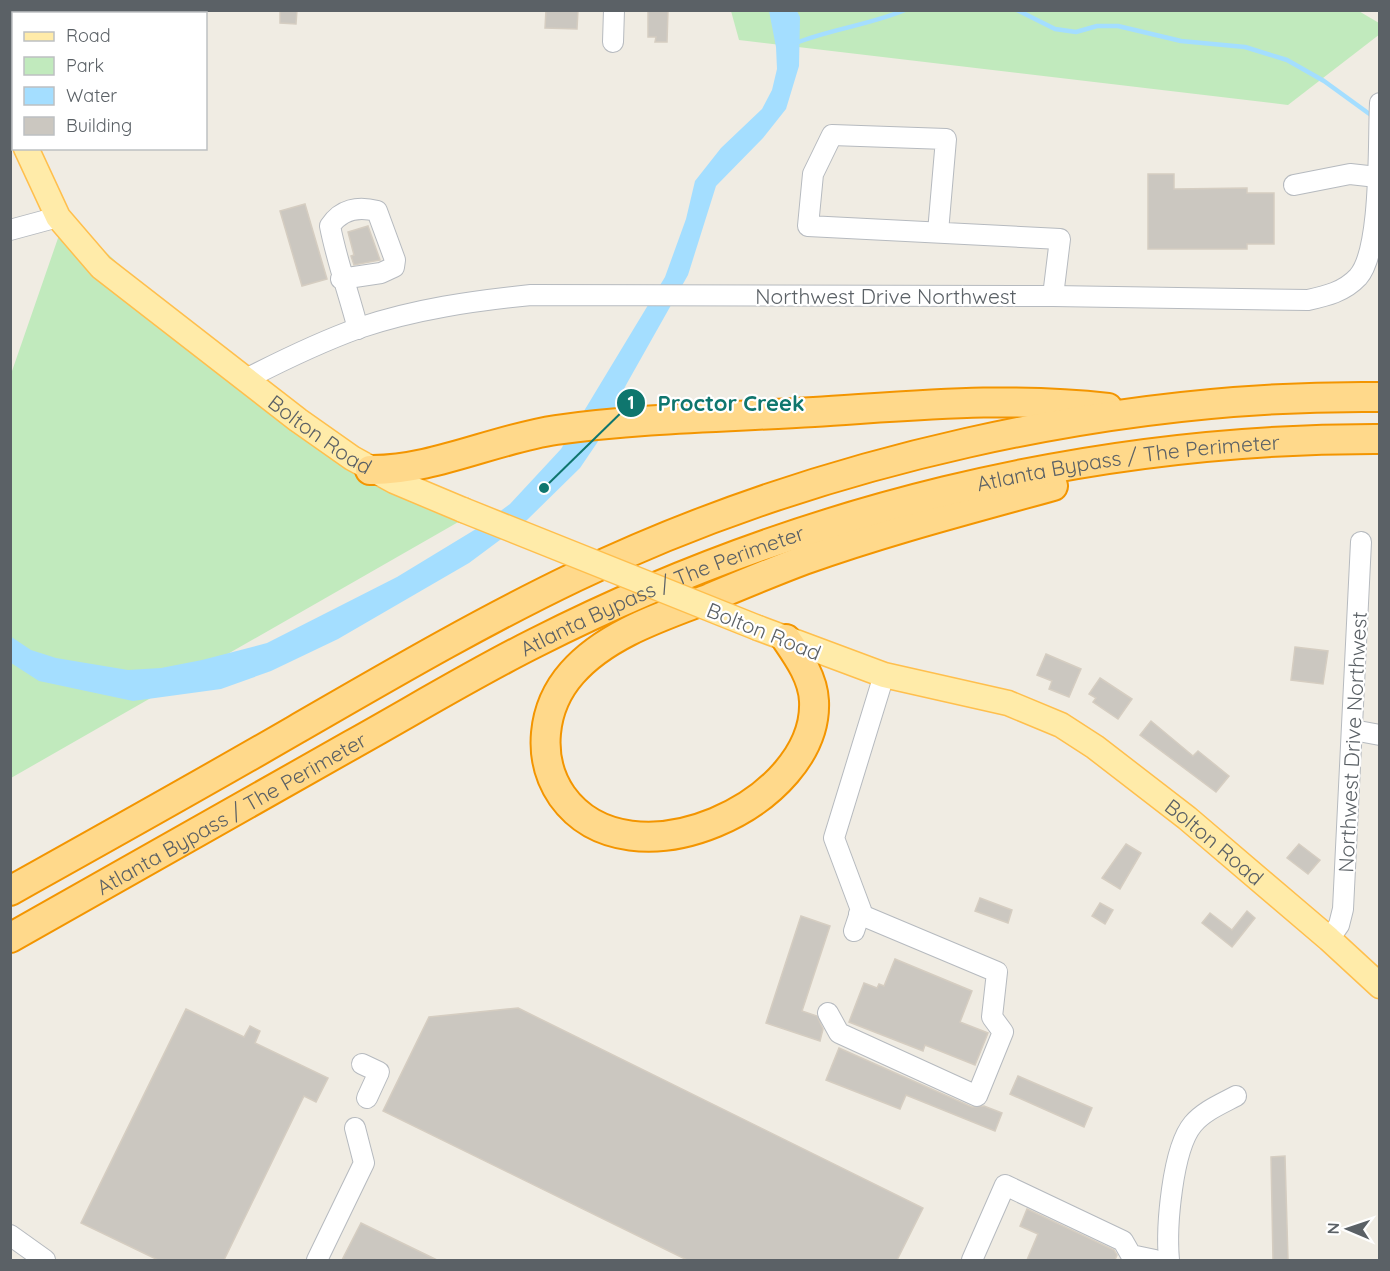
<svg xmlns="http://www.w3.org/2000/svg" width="1390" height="1271" font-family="Quicksand,sans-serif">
<rect width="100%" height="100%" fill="#f0ece3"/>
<!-- green -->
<g fill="#c1eabd">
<polygon points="1357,10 1379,23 1380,34 1288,105 739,40 731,11"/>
<polygon points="66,215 226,364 345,464 481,509 11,778 11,374"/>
</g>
<!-- water -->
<polygon fill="#a4deff" points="769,11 797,11 800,17 799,66 786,109 763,138 716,186 688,275 626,385 601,437 580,468 527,520 469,563 338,639 271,671 221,689 133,701 39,681 11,663 10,636 31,650 56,658 128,670 161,668 202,660 267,643 397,577 476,529 510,504 561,449 665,277 686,219 695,181 721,148 762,109 772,90 777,69 776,47"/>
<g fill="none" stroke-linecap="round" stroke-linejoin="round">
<!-- stream -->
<g stroke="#a4deff" stroke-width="4.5">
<polyline points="1017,10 1055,29 1076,32 1097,26 1118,26 1181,41 1245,47 1287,60 1324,81 1375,118"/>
<path d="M796,43C831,29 869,25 905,10"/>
</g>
</g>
<!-- building -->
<g fill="#cbc7c0" stroke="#d5cdc1" stroke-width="1.5">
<polygon points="280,10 297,10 296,24 280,23"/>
<polygon points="546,10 578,10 577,29 545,28"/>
<polygon points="648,10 668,10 667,42 655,42 656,37 648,37"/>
<polygon points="1148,174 1174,174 1174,189 1247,188 1247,193 1274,193 1274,244 1247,244 1247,249 1148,249"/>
<polygon points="305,204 327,279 302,286 280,211"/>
<polygon points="368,226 380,260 354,265 351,256 354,255 348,232"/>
<polygon points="1295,647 1328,651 1323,684 1291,680"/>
<polygon points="1046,654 1081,669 1069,697 1049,689 1052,681 1037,675"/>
<polygon points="1100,678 1132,699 1118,719 1093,702 1096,698 1089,694"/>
<polygon points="1151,721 1193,756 1198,751 1229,776 1216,792 1140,735"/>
<polygon points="1126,844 1141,853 1120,889 1102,878"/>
<polygon points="1299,844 1320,860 1308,874 1287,858"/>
<polygon points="980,898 1012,910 1008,923 975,911"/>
<polygon points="1100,903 1113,910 1105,924 1092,916"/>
<polygon points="1247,911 1255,918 1232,947 1202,923 1210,913 1232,930"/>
<polygon points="801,916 830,926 802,1011 817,1016 823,1029 820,1041 766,1023"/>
<polygon points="895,959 972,991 960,1022 988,1033 975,1065 925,1045 923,1051 849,1022 864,983 877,988 879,984 884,986"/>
<polygon points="518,1008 923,1208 897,1260 687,1260 383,1111 429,1017"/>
<polygon points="186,1009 244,1037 250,1026 260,1031 255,1043 328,1078 316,1102 304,1096 224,1260 158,1260 81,1223"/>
<polygon points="839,1048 972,1107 984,1106 1002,1113 995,1131 906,1095 900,1109 826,1080"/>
<polygon points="1018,1076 1092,1108 1084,1127 1010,1094"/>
<polygon points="1285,1156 1288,1260 1273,1260 1271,1157"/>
<polygon points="1027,1209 1114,1250 1117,1255 1115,1260 1027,1260 1038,1234 1020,1226"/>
<polygon points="361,1223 437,1260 342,1260"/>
</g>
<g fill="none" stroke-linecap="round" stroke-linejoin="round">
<defs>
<g id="minor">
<polyline points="613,42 614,10"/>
<polyline points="1294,185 1350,174 1377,177"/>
<polyline points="10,230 58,217"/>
<polyline points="938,232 946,139 832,135 813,174 808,226 1060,239 1053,296"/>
<path d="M341,279L381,273L394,267L395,260L377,211C358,206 341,209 330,226C337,262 349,294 358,329"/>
<path d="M246,379C283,360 320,342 359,328C415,309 473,301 531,295L1053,296L1308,300C1326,296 1344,292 1358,277C1382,250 1378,143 1380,103"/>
<polyline points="1353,730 1380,735"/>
<polyline points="854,931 861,910 834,838 884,675"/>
<polyline points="1329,939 1339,925 1343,909 1361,542"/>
<polyline points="828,1013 839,1033 977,1096 1003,1032 992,1017 997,972 859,914"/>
<polyline points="362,1064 379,1072 367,1098"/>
<polyline points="10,1235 45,1260"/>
<polyline points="317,1260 364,1163 355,1128"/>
<polyline points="972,1260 1005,1185 1123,1241 1131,1255 1155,1260"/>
<path d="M1169,1260C1166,1228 1172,1149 1193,1124C1204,1111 1221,1104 1236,1096"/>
</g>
<g id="major">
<polyline points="10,106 14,114"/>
<path id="s1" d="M26,148L58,217L101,267L298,420L352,458L394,481L463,510"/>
<path id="s2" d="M758,628L884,675L1008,703L1061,725L1095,747L1187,818L1329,939L1380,986"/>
</g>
<g id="highway">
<path d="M370,470C431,471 495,439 556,430C641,418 728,417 814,412C912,406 1010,396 1108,408"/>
<path d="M786,639C799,658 813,678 814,701C819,803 630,891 562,796C536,758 542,707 572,673C606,634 663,616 710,598C741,585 772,572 804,560C885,531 970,509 1053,486"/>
<path d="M10,891C105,838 200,785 295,730C387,677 479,623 575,577C815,462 1113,394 1380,397"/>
<path id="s3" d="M10,938C125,874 239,809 353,744C414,710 473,674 535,643C795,511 1088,438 1380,439"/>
</g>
</defs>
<!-- minor casing -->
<use href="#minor" stroke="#b6babf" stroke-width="22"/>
<!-- major casing -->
<use href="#major" stroke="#ffbf4d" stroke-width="27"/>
<!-- highway casing -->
<use href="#highway" stroke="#f39500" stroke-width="32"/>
<!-- minor -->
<use href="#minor" stroke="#fff" stroke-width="20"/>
<!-- major -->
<use href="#major" stroke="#ffeba9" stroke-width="24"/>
<!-- highway -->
<use href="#highway" stroke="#ffd98b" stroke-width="28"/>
<defs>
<polyline id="major-bridge" points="463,510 758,628"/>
</defs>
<!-- major-bridge casing -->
<use href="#major-bridge" stroke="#ffbf4d" stroke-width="27" stroke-linecap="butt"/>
<!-- major-bridge -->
<use href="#major-bridge" stroke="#ffeba9" stroke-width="24"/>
</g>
<g text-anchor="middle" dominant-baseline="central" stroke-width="4.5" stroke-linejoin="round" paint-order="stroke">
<!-- street labels -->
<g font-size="21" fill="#5b6166" stroke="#fff">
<text x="886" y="296">Northwest Drive Northwest</text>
<text stroke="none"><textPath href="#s1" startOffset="418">Bolton Road</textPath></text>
<text stroke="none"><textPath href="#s3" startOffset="1226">Atlanta Bypass / The Perimeter</textPath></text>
<text stroke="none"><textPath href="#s3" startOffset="740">Atlanta Bypass / The Perimeter</textPath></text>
<text transform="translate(764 631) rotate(22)">Bolton Road</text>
<text transform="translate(1352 742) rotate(-87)">Northwest Drive Northwest</text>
<text stroke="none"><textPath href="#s3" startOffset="254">Atlanta Bypass / The Perimeter</textPath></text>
<text stroke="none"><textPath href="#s2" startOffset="512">Bolton Road</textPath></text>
</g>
</g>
<!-- callouts -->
<path fill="none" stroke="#0f766e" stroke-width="2" d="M544 488L631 403"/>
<g fill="#0f766e" stroke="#fff" stroke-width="2">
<circle cx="544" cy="488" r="6"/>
<circle cx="631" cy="403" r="15"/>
</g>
<g font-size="18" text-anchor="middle" font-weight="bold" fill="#fff">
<text x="631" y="409">1</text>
</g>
<g font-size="22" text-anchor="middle" font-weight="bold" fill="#0f766e" stroke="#fff" stroke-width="4.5" stroke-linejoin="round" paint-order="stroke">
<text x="731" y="411">Proctor Creek</text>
</g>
<!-- border -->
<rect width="1390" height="1271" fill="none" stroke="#5b6166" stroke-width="24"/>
<!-- legend -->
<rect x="12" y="12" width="195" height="138" fill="#ffffff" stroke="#bdc0c2" stroke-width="1.5"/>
<rect x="24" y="32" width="30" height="9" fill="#ffeba9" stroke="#bdc0c2" stroke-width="1.5"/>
<text x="66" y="42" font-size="18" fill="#5b6166">Road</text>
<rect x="24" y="57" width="30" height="18" fill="#c1eabd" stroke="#bdc0c2" stroke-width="1.5"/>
<text x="66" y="72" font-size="18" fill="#5b6166">Park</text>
<rect x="24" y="87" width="30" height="18" fill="#a4deff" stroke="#bdc0c2" stroke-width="1.5"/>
<text x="66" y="102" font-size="18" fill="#5b6166">Water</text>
<rect x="24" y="117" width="30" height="18" fill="#cbc7c0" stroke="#bdc0c2" stroke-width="1.5"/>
<text x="66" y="132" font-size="18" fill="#5b6166">Building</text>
<!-- north arrow -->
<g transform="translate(1348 1229) rotate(272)" stroke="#ffffff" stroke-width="4.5" paint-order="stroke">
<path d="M0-4.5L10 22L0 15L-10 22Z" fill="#5b6166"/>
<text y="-9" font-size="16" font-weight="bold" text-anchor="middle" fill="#5b6166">N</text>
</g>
</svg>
